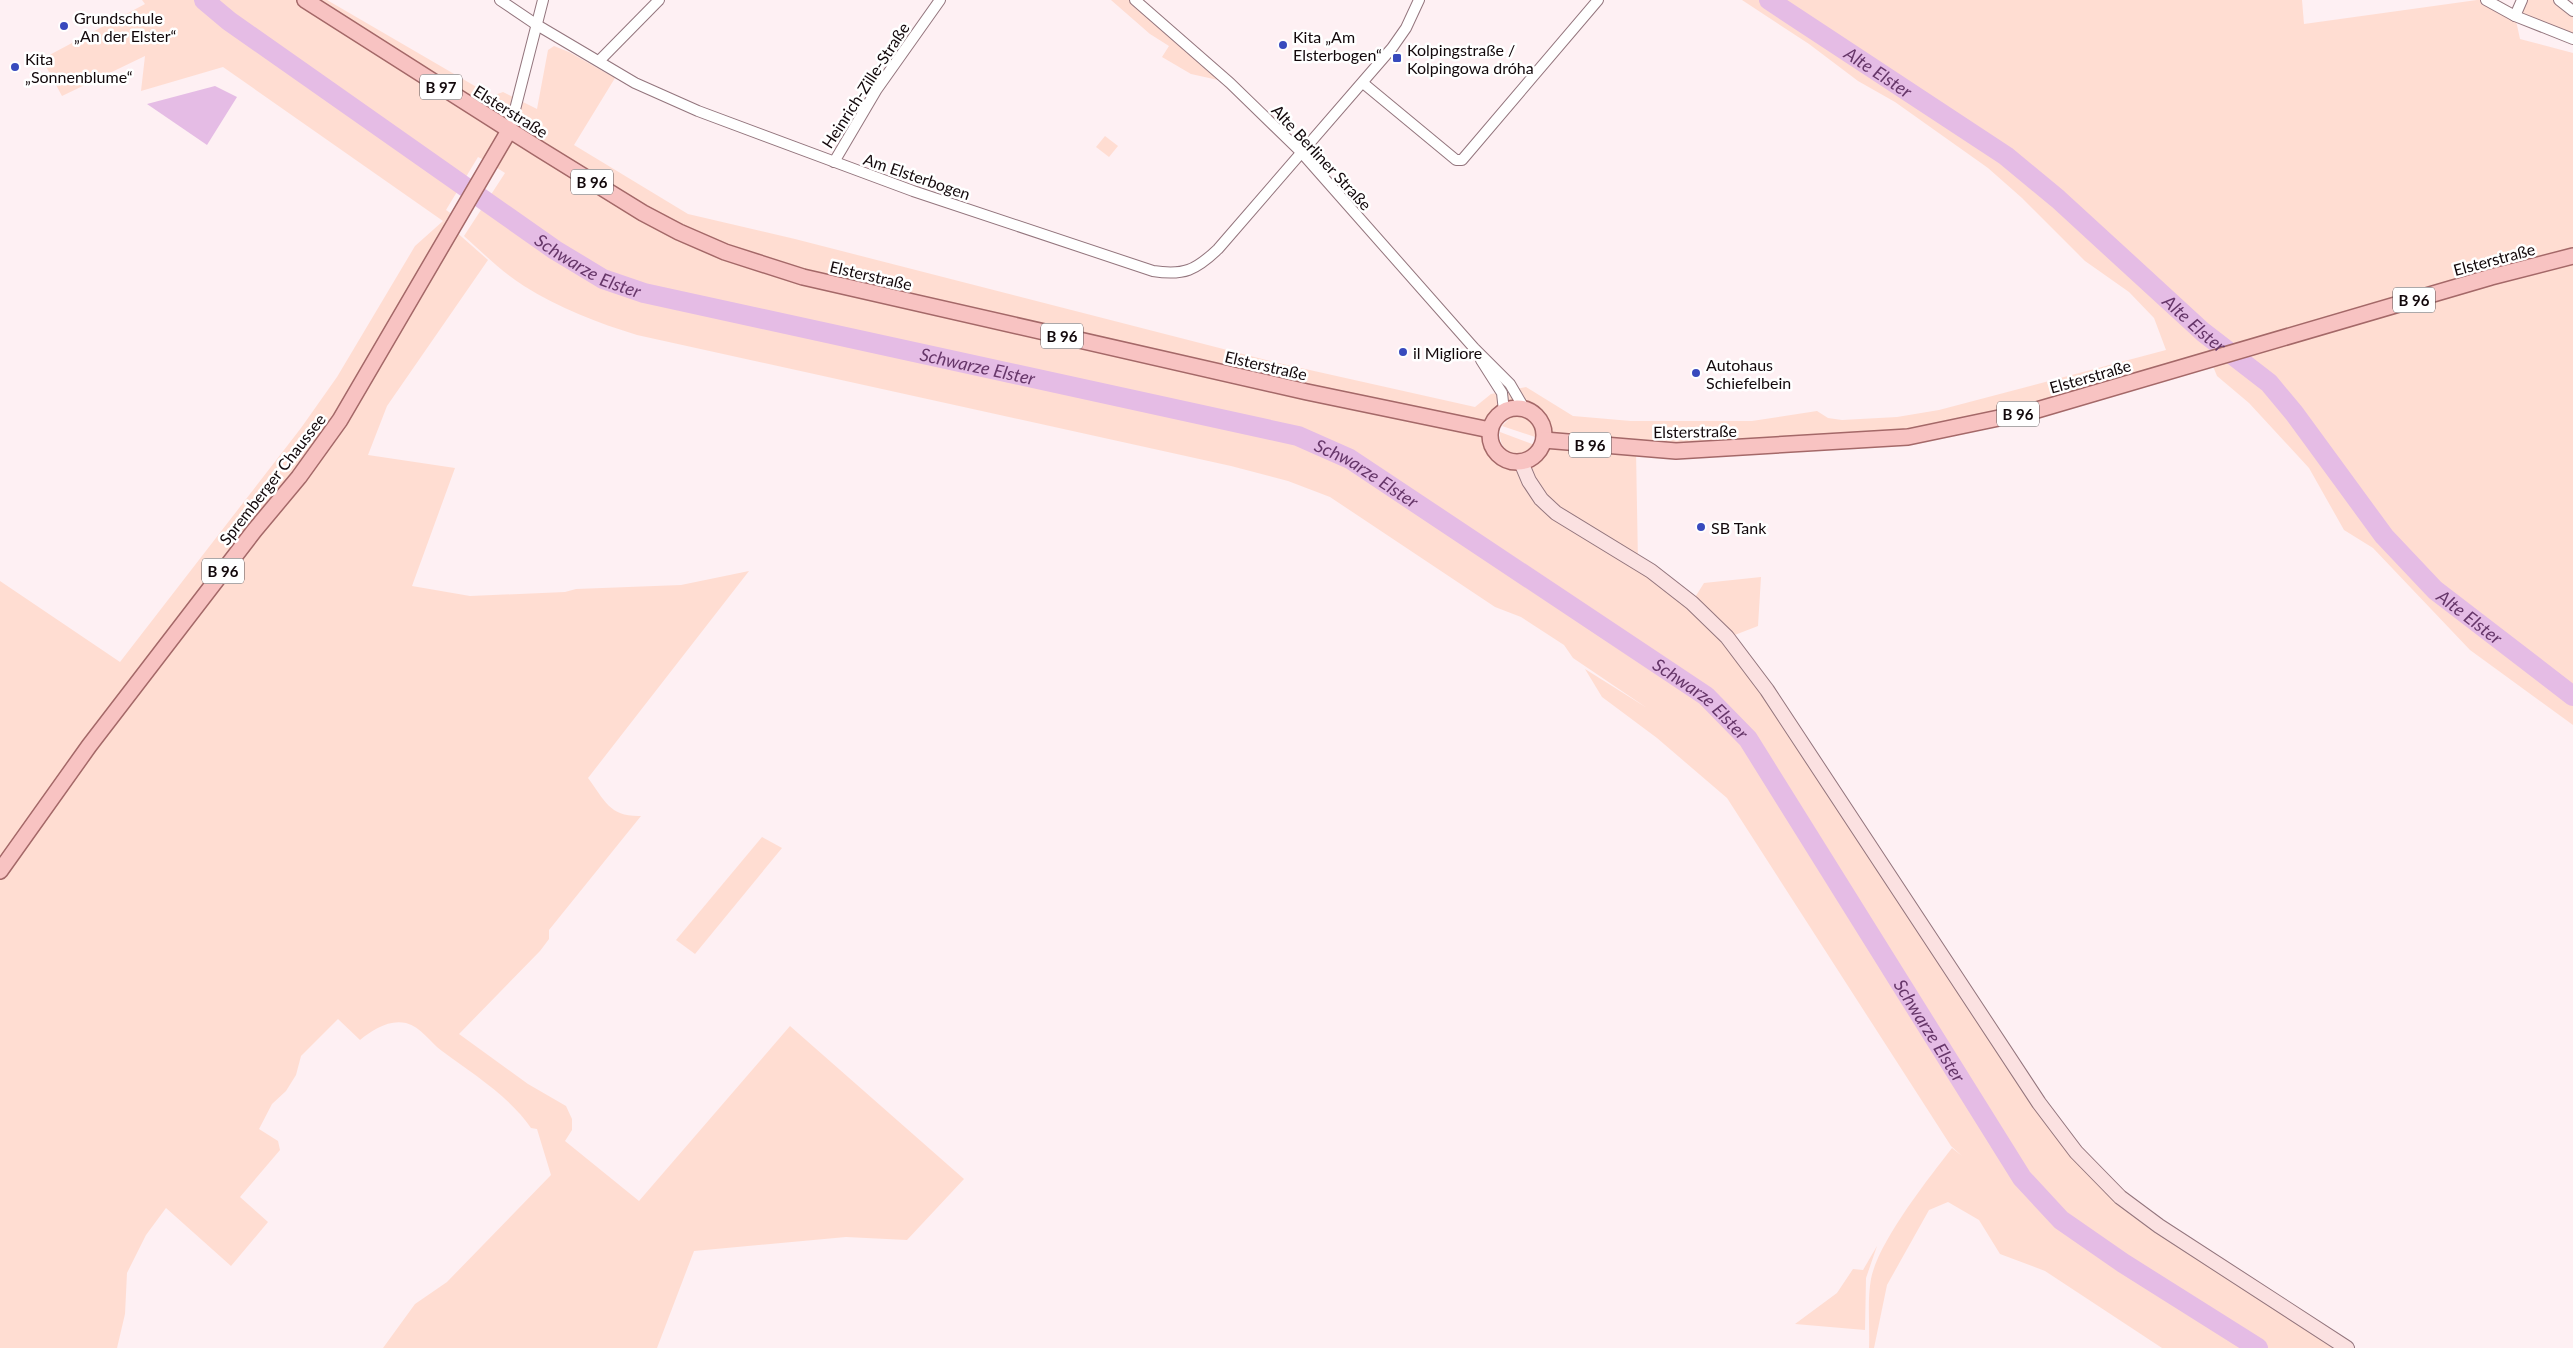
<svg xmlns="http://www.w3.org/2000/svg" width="2573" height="1348" font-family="Lato,sans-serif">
<rect width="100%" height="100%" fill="#fef0f3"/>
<!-- green -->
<g fill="#ffddd2">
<polygon points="142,0 303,0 509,130 490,163 478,157 446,210 459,219 339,419 0,868 0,581 120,662 301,428 337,377 415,246 443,221 223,67 141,91 145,56 62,96 42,59 145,4"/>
<path d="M306,0H327L492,96L503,92L537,109L548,50L554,46L569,52L615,78L574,145L688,214L795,239L1274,362L1475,407L1491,394L1526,387L1573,416L1631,421H1752L1817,411L1828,418L1842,420L1897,417L1939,410L2166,350L2154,318L2129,292L2085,261L2022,198L1988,168L1895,102L1858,81L1809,44L1742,0H2302L2304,24L2477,0H2486L2515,16L2522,0H2559L2573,11V39L2515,16L2520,39L2573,53V725L2470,650L2373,548L2344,530L2309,468L2249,403L2217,376L2210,359L2037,409L1908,435L1771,446L1676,450L1636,449L1544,440C1546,415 1524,411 1514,392L1523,408C1479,405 1479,464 1521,462C1526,476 1531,488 1541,499C1563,526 1619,552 1650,572C1672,586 1693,605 1712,623L1692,602L1704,583L1761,577L1758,626L1727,638L1766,690L2039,1103L2076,1152L2120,1197L2159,1226L2347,1348H2162L2045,1271L2000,1254L1979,1220L1948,1202L1929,1210L1887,1285L1874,1348H1869C1870,1326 1867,1301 1871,1279C1878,1242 1928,1179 1952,1148L1962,1156L1951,1146L1727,798L1657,738L1602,697L1585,669L1647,708L1573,658L1564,645L1521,617L1495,607L1330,497L1288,481L1231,466L637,335C598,323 559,308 524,286C502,272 483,253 464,236L505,173L491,164L510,130C603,195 693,248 803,279L1307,393L1474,425L1307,391L804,276C762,264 721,250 681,232C625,206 562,164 511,129L518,103L509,128Z"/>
<polygon points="1111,0 1134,0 1227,82 1191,74 1162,57 1169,46 1150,34"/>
<polygon points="1105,136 1118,146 1109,157 1096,147"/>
<path d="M454,230L488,260L387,406L368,455L455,468L412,586L470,596L565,592L576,589L681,585L749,571L588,778C605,801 610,817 641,816L549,930V939L540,951L459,1034L528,1084L566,1106L572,1119V1130L565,1141L639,1201L790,1026L964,1179L907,1240L846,1237L694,1251L657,1348H383L415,1304L447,1282L551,1175L537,1129L531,1128C509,1096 473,1074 442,1051C430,1042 421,1027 406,1023C389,1019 372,1030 360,1040L338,1019L301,1056L296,1075L286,1091L272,1104L259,1129L278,1141L280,1150L240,1197L268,1222L231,1266L166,1208L146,1235L127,1273L125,1314L117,1348H0V873L300,478Z"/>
<polygon points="1524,416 1534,423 1538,438 1502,426 1511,417"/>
<path d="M1500,432L1535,445C1522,461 1498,454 1500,432Z"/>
<polygon points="1544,441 1636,450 1638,563 1556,513 1522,462 1536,455"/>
<polygon points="762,837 782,848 695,954 676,940"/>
<polygon points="1877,1246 1866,1278 1865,1330 1795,1324 1837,1293 1853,1269 1863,1270"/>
</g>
<!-- water -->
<polygon fill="#e5bce5" points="215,86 237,97 207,145 147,104"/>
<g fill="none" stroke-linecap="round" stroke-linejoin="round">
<!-- river -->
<g stroke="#e5bce5" stroke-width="20">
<path id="s1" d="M204,0L229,21L555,250L603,279L644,293L1298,436L1350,459L1706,696L1748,739L2022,1178L2061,1220L2123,1263L2258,1348"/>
<path id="s2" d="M1769,0L2006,156L2058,199L2203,332L2269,383L2294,413L2384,536L2435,590L2573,696"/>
</g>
<defs>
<g id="street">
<path d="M500,0L537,25L635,83L698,111L913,191L1153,271C1184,276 1196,270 1218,249L1392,48L1406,28L1419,0"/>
<polyline points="1135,0 1230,83 1301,152 1474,348 1510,384 1524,408"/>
<polyline points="2486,0 2515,16 2573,39"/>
<polyline points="2559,0 2573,11"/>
<polyline points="2515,16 2522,0"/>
<polyline points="599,61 659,0"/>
<polyline points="1363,83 1456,160 1462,160 1598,0"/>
<polyline points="510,129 543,0"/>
<polyline points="834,162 877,89 940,0"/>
<polyline points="1481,360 1502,393 1504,411"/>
</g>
<polyline id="secondary" points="1521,462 1529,481 1541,499 1556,513 1651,571 1692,603 1727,637 1767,690 2039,1103 2076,1152 2120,1197 2159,1226 2347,1348"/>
<g id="primary">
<polyline points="305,0 541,150 643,213 679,232 725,252 803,277 1307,392 1490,430"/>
<circle cx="1517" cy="435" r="27"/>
<polyline points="1544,440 1676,451 1908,437 2037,410 2491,277 2573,256"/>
<polyline points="0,871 89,746 254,531 299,477 340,420 510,129"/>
</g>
</defs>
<!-- street casing -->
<use href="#street" stroke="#93757d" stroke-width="12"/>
<!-- secondary casing -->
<use href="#secondary" stroke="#93757d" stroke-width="16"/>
<!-- primary casing -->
<use href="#primary" stroke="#a46868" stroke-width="18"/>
<!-- street -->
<use href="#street" stroke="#fff" stroke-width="10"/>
<!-- secondary -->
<use href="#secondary" stroke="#fbe1e1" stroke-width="14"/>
<!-- primary -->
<use href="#primary" stroke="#f8c3c2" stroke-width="15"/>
</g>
<!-- markers -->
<g fill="#384abd" stroke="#fff" stroke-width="2">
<circle cx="64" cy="26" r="5"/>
<circle cx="1283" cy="45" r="5"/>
<rect x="1392" y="53" width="10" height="10" rx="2.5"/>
<circle cx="15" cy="67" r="5"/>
<circle cx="1403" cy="352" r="5"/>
<circle cx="1696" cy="373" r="5"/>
<circle cx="1701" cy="527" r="5"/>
</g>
<g text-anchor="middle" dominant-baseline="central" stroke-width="5" stroke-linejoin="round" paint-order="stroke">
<!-- shield labels -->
<g fill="#fff" stroke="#595254" stroke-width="1">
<rect x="420" y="74.5" width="42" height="25" rx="4"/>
<rect x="571" y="169.5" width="42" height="25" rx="4"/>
<rect x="2393" y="287.5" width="42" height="25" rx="4"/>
<rect x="1041" y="323.5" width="42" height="25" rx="4"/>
<rect x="1997" y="401.5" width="42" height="25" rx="4"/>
<rect x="1569" y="432.5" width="42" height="25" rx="4"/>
<rect x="202" y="558.5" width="42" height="25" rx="4"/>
</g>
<g font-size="15" font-weight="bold" fill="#12080b">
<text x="441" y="87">B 97</text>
<text x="592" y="182">B 96</text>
<text x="2414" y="300">B 96</text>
<text x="1062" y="336">B 96</text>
<text x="2018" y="414">B 96</text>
<text x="1590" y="445">B 96</text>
<text x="223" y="571">B 96</text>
</g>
<!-- poi labels -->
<g font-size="16" fill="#12080b" stroke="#fff" text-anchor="start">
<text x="74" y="17">Grundschule<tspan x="74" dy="18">„An der Elster“</tspan></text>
<text x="1293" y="36">Kita „Am<tspan x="1293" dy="18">Elsterbogen“</tspan></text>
<text x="1407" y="49">Kolpingstraße /<tspan x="1407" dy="18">Kolpingowa dróha</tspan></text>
<text x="25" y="58">Kita<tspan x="25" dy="18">„Sonnenblume“</tspan></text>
<text x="1413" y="352">il Migliore</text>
<text x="1706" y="364">Autohaus<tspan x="1706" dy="18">Schiefelbein</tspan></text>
<text x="1711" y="527">SB Tank</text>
</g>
<!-- street labels -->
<g font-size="16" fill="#12080b" stroke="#fff">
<text transform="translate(865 85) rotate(-57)">Heinrich-Zille-Straße</text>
<text transform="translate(511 111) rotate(32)">Elsterstraße</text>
<text transform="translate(1322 157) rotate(47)">Alte Berliner Straße</text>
<text transform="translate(917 176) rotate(19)">Am Elsterbogen</text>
<text transform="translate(2494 259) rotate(-15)">Elsterstraße</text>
<text transform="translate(871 275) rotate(13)">Elsterstraße</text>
<text transform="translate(1266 365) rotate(13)">Elsterstraße</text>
<text transform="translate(2090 376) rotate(-16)">Elsterstraße</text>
<text transform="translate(1695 431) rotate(-1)">Elsterstraße</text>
<text transform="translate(272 479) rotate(-52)">Spremberger Chaussee</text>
</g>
<!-- water labels -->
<g font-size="18" font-style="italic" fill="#663669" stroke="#fff">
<text stroke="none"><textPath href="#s2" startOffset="131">Alte Elster</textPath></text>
<text stroke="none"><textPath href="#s1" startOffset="468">Schwarze Elster</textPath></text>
<text stroke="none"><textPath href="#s2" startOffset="536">Alte Elster</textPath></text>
<text stroke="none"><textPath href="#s1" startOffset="872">Schwarze Elster</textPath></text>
<text stroke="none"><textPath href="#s1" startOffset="1278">Schwarze Elster</textPath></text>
<text stroke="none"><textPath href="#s2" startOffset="941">Alte Elster</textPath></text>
<text stroke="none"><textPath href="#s1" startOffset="1682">Schwarze Elster</textPath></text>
<text stroke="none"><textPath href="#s1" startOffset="2088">Schwarze Elster</textPath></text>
</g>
</g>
</svg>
